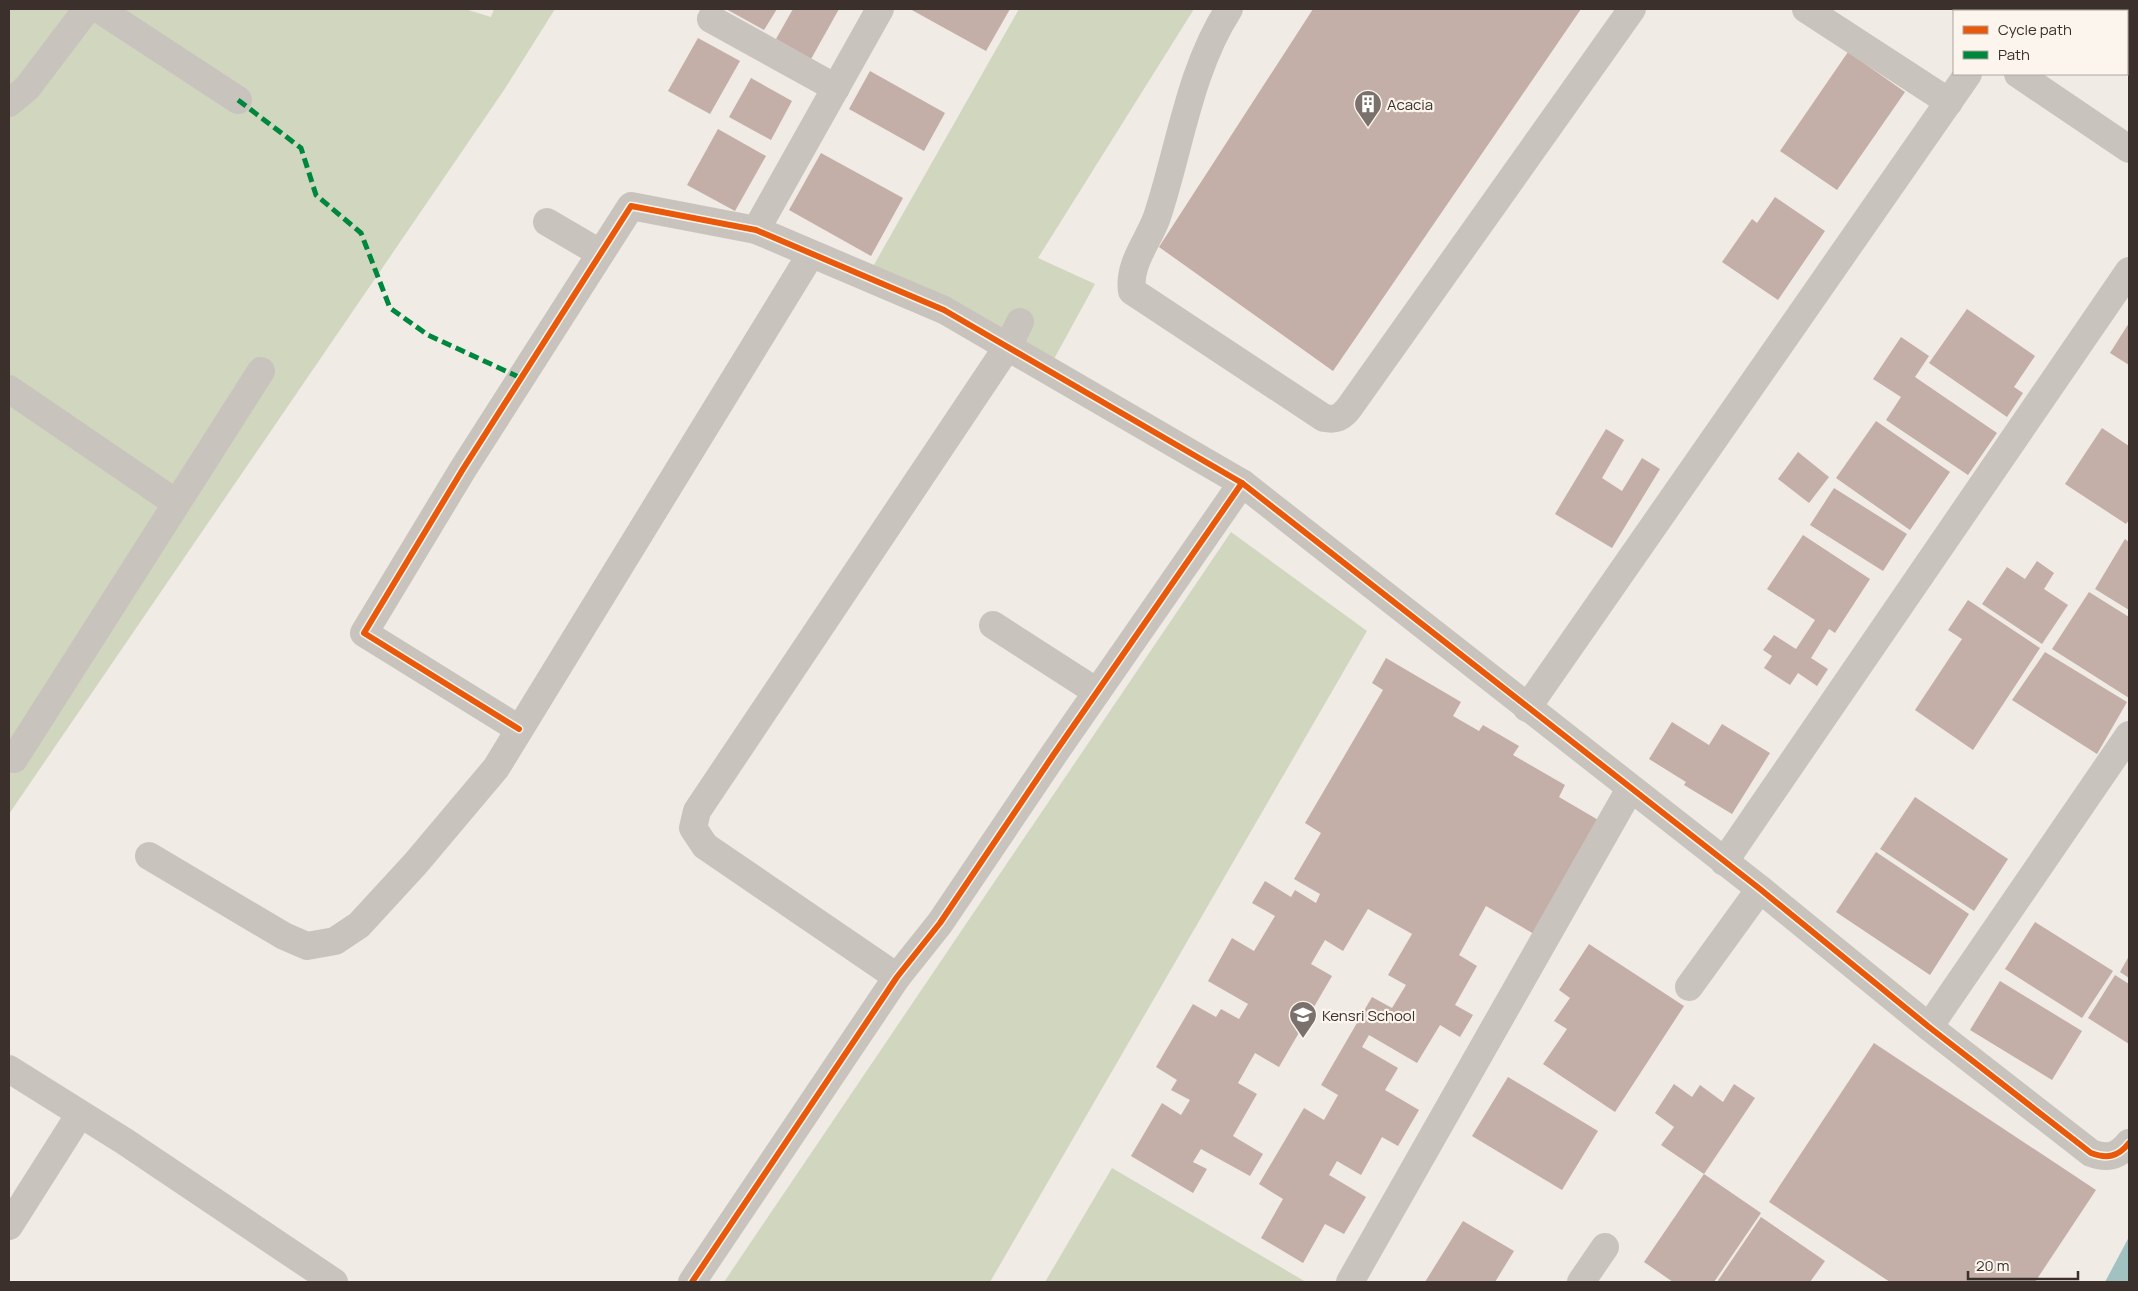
<svg xmlns="http://www.w3.org/2000/svg" width="2138" height="1291" font-family="Manrope,sans-serif">
<rect width="100%" height="100%" fill="#f0ebe5"/>
<!-- green -->
<g fill="#d1d6bf">
<polygon points="9,9 465,9 491,17 494,9 555,9 504,90 9,814"/>
<polygon points="1019,9 1194,9 1038,258 1095,284 1054,359 871,270"/>
<polygon points="1231,532 1367,631 990,1282 724,1282"/>
<polygon points="1112,1168 1306,1282 1045,1282"/>
</g>
<!-- water -->
<polygon fill="#a1c2c1" points="2129,1237 2129,1282 2105,1282"/>
<!-- building -->
<g fill="#c3afa7">
<polygon points="726,9 777,9 764,30"/>
<polygon points="793,9 839,9 811,59 776,39"/>
<polygon points="910,9 1010,9 986,51"/>
<polygon points="1313,9 1581,9 1333,371 1159,247"/>
<polygon points="1950,9 1988,9 1986,11 1954,11"/>
<polygon points="698,38 740,61 710,114 668,91"/>
<polygon points="1848,52 1905,92 1837,190 1780,151"/>
<polygon points="870,71 945,113 924,151 849,109"/>
<polygon points="751,78 792,101 771,140 729,117"/>
<polygon points="718,129 766,156 735,211 687,185"/>
<polygon points="821,153 903,198 871,256 789,210"/>
<polygon points="1775,197 1825,231 1778,300 1722,262 1752,219 1757,223"/>
<polygon points="1967,309 2035,356 2014,387 2023,393 2007,417 1929,363"/>
<polygon points="2129,323 2129,365 2110,353"/>
<polygon points="1901,337 1929,356 1915,377 1997,433 1968,475 1886,420 1901,397 1873,379"/>
<polygon points="1876,421 1950,472 1910,530 1836,478"/>
<polygon points="2102,428 2129,446 2129,520 2126,524 2065,484"/>
<polygon points="1606,429 1624,440 1602,478 1622,491 1642,458 1660,469 1612,548 1555,514"/>
<polygon points="1798,452 1829,477 1809,503 1778,479"/>
<polygon points="1834,488 1907,534 1883,571 1810,525"/>
<polygon points="1803,535 1870,579 1835,633 1829,629 1811,658 1828,669 1817,686 1798,673 1790,685 1764,668 1772,656 1763,650 1774,635 1796,649 1815,620 1767,589"/>
<polygon points="2125,539 2129,542 2129,610 2095,589"/>
<polygon points="2037,561 2054,573 2044,589 2068,605 2042,644 1982,604 2007,567 2025,579"/>
<polygon points="2089,592 2129,617 2129,698 2052,649"/>
<polygon points="1968,600 2040,648 1973,750 1915,710 1962,639 1948,630"/>
<polygon points="2045,652 2127,702 2097,754 2012,700"/>
<polygon points="1386,658 1461,702 1453,716 1479,731 1483,725 1519,746 1513,755 1565,785 1559,797 1600,821 1534,934 1486,906 1459,955 1477,966 1455,1005 1473,1015 1460,1037 1440,1025 1417,1063 1369,1035 1362,1047 1398,1068 1385,1090 1419,1110 1398,1146 1382,1137 1361,1175 1337,1161 1329,1175 1366,1197 1344,1234 1325,1224 1303,1263 1261,1238 1283,1199 1259,1184 1304,1108 1324,1120 1338,1095 1321,1085 1372,997 1392,1008 1406,985 1388,975 1412,934 1368,909 1343,951 1325,940 1311,964 1332,976 1279,1067 1255,1053 1238,1083 1257,1094 1233,1136 1263,1154 1250,1176 1201,1149 1193,1162 1207,1169 1193,1193 1131,1156 1162,1103 1181,1115 1190,1100 1171,1090 1177,1080 1156,1067 1193,1004 1216,1017 1221,1009 1239,1019 1248,1004 1208,981 1232,938 1254,951 1275,916 1252,903 1265,881 1291,897 1295,890 1316,903 1320,894 1294,879 1321,833 1305,823 1383,690 1372,683"/>
<polygon points="1672,722 1709,745 1722,724 1770,753 1732,814 1684,785 1686,782 1649,759"/>
<polygon points="1915,797 2008,859 1974,911 1880,849"/>
<polygon points="1876,852 1969,914 1930,975 1836,912"/>
<polygon points="2035,922 2113,971 2082,1018 2005,969"/>
<polygon points="1589,944 1684,1006 1615,1112 1543,1064 1567,1029 1554,1021 1570,998 1559,990"/>
<polygon points="2129,956 2129,978 2120,972"/>
<polygon points="2115,975 2129,984 2129,1044 2088,1018"/>
<polygon points="2000,981 2082,1031 2052,1080 1970,1030"/>
<polygon points="1874,1043 2096,1190 2035,1282 1890,1282 1769,1202"/>
<polygon points="1508,1077 1598,1131 1562,1190 1472,1136"/>
<polygon points="1674,1084 1692,1097 1700,1085 1723,1102 1734,1084 1755,1098 1704,1174 1661,1145 1674,1127 1655,1113"/>
<polygon points="1704,1174 1761,1213 1714,1282 1673,1282 1644,1262"/>
<polygon points="1761,1217 1825,1261 1810,1282 1717,1282"/>
<polygon points="1463,1221 1514,1251 1495,1282 1425,1282"/>
</g>
<g fill="none" stroke-linecap="round" stroke-linejoin="round">
<!-- minor -->
<g stroke="#c9c3be" stroke-width="28">
<polyline points="99,9 238,100"/>
<path d="M1229,9C1189,71 1180,148 1157,217C1148,242 1128,264 1132,291L1324,418C1336,420 1341,418 1349,408L1632,9"/>
<polyline points="1806,9 1949,102"/>
<polyline points="2011,11 2013,9"/>
<polyline points="711,19 836,88"/>
<polyline points="2018,74 2129,149"/>
<polyline points="9,103 27,88 87,9"/>
<polyline points="547,222 600,253"/>
<polyline points="756,230 880,9"/>
<polyline points="9,389 176,503"/>
<polyline points="993,625 1097,692"/>
<polyline points="1527,708 1968,74"/>
<path d="M519,729L364,633L463,469L631,206L756,230L944,310L1242,483L1760,889L1929,1027L2091,1153C2107,1159 2118,1157 2129,1143"/>
<polyline points="14,759 261,371"/>
<polyline points="149,856 284,936 307,946 335,941 359,925 416,863 496,768 811,254"/>
<polyline points="1724,862 2129,271"/>
<polyline points="897,977 705,846 693,828 697,811 1008,346 1020,322"/>
<polyline points="1689,987 1760,889"/>
<polyline points="1929,1027 2129,735"/>
<polyline points="9,1069 124,1141 334,1282"/>
<polyline points="9,1226 80,1114"/>
<polyline points="692,1282 897,977 940,923 1054,754 1242,483"/>
<polyline points="1350,1282 1630,789"/>
<polyline points="1581,1282 1605,1247"/>
</g>
<!-- quiet -->
<polyline stroke="#00873e" stroke-width="5" stroke-dasharray="10 5" stroke-linecap="butt" points="238,100 301,148 316,195 361,233 390,308 428,335 521,378"/>
<defs>
<g id="cycleway">
<path d="M519,729L364,633L463,469L631,206L756,230L944,310L1242,483L1760,889L1929,1027L2091,1153C2107,1159 2118,1157 2129,1143"/>
<polyline points="692,1282 897,977 940,923 1054,754 1242,483"/>
</g>
</defs>
<!-- cycleway casing -->
<use href="#cycleway" stroke="#fbf5ee" stroke-width="9"/>
<!-- cycleway -->
<use href="#cycleway" stroke="#e8590c" stroke-width="6"/>
</g>
<!-- icons -->
<defs>
<symbol id="building-pin" viewBox="-11 -11 22 30"><path d="M0 17L-7.5 6A9.5 9.5 0 1 1 7.5 6Z" fill="#7a716c" stroke="#fbf5ee"/><path d="M-4-6H4V6H1V3H-1V6H-4ZM-2.5-4.3h1.7v1.8h-1.7ZM.8-4.3h1.7v1.8H.8ZM-2.5-1h1.7V.8h-1.7ZM.8-1h1.7V.8H.8Z" fill="#fff"/></symbol>
<symbol id="school-pin" viewBox="-11 -11 22 30"><path d="M0 17L-7.5 6A9.5 9.5 0 1 1 7.5 6Z" fill="#7a716c" stroke="#fbf5ee"/><path d="M0-5L7-2L0 1L-7-2ZM-4 1L0 2.5L4 1V4Q0 6-4 4Z" fill="#fff"/></symbol>
</defs>
<g fill-rule="evenodd">
<use href="#building-pin" x="1352" y="88" width="32" height="43"/>
<use href="#school-pin" x="1287" y="999" width="32" height="43"/>
</g>
<g text-anchor="middle" dominant-baseline="central" stroke-width="4.5" stroke-linejoin="round" paint-order="stroke">
<!-- poi labels -->
<g font-size="15" fill="#3b302b" stroke="#fbf5ee" text-anchor="start">
<text x="1387" y="104">Acacia</text>
<text x="1322" y="1015">Kensri School</text>
</g>
</g>
<!-- border -->
<rect width="2138" height="1291" fill="none" stroke="#3b302b" stroke-width="20"/>
<!-- legend -->
<rect x="1953" y="10" width="175" height="65" fill="#fbf5ee" stroke="#aea6a0"/>
<rect x="1963" y="26" width="25" height="8" fill="#e8590c" stroke="#aea6a0"/>
<text x="1998" y="35" font-size="15" fill="#3b302b">Cycle path</text>
<rect x="1963" y="51" width="25" height="8" fill="#00873e" stroke="#aea6a0"/>
<text x="1998" y="60" font-size="15" fill="#3b302b">Path</text>
<!-- scale -->
<path d="M1968 1271v8h110v-8" fill="none" stroke="#3b302b" stroke-width="2.5"/>
<text x="1976" y="1271" font-size="15" fill="#3b302b" stroke="#fbf5ee" stroke-width="4" paint-order="stroke">20 m</text>
</svg>
